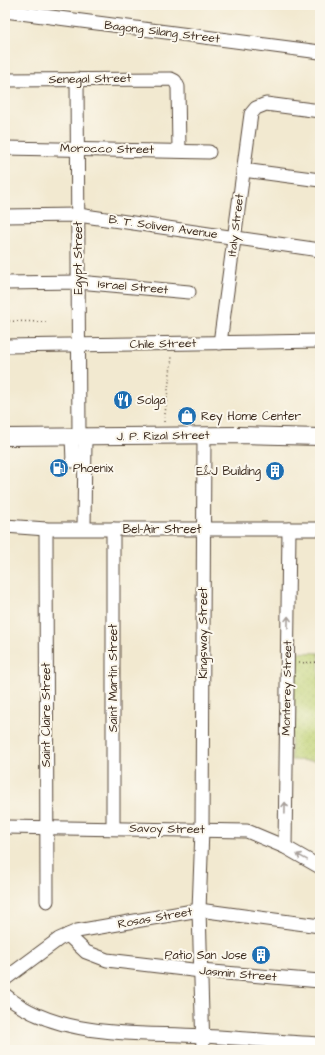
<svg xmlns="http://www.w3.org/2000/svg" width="325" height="1055" font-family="'Architects Daughter',sans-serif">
<defs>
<pattern id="park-dots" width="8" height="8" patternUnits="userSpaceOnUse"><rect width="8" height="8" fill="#bfd275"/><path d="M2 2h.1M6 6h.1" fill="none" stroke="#a5b465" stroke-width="1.8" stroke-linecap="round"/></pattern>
</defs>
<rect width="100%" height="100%" fill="#fbf7ec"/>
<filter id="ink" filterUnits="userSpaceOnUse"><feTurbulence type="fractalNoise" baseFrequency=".025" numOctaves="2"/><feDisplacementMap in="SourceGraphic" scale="8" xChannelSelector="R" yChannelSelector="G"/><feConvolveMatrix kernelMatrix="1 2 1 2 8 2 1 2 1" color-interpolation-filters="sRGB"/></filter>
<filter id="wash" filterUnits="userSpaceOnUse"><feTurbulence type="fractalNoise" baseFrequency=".012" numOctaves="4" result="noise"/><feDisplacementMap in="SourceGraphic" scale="16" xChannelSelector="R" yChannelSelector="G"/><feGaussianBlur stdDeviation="0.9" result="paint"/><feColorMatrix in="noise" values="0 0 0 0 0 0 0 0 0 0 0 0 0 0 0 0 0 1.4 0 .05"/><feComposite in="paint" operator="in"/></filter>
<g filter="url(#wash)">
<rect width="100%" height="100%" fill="#f2e9d0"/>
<!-- park -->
<polygon fill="url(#park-dots)" stroke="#7d7e4a" points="292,652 319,653 318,761 291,760"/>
</g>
<g filter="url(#ink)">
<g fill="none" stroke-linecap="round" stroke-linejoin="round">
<defs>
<g id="minor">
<polyline points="5,11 320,52"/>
<polyline points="77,79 79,438"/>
<polyline points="5,80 171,79 175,81 178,87 179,150"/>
<polyline points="5,148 209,152"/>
<polyline points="243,170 320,180"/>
<polyline points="5,216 78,215 320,250"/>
<polyline points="5,283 78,282 189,292"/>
<polyline points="220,343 251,114 256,108 266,104 320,111"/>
<polyline points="5,346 320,341"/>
<polyline points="72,461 73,461 72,438"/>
<polyline points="5,526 46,529 320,529"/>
<polyline points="84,528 85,438"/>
<polyline points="46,529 47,901"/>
<polyline points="113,529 113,828"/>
<polyline points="5,827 247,831 285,847 320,867"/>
<polyline points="285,847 289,529"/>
<polyline points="68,935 86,952 107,960 201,971 320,981"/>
<polyline points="5,979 59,939 77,931 199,910 320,926"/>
<path d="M5,995C57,1039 136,1032 201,1036C241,1038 280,1042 320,1044"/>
<polyline points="203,1050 199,910 202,830 204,436"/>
</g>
<polyline id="major" points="5,437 239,435 320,437"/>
</defs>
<!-- minor casing -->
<use href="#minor" stroke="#564739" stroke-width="15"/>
<!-- major casing -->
<use href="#major" stroke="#564739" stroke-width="18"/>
<!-- path -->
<g stroke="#564739" stroke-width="1.5" stroke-dasharray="1 3" stroke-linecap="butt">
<polyline points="5,321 48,322"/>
<polyline points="164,422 172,357"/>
<polyline points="299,663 320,662"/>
</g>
<!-- minor -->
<use href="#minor" stroke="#fff" stroke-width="13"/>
<!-- major -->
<use href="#major" stroke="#fff" stroke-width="16"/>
</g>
<!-- one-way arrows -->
<defs><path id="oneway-shaft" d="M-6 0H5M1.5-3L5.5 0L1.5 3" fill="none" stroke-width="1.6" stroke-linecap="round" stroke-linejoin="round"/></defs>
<g stroke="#a79f9a">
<use href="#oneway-shaft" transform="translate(288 622) rotate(-89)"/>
<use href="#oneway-shaft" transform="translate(285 808) rotate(-89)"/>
<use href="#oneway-shaft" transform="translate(302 857) rotate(-151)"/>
</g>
</g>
<!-- icons -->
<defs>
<symbol id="restaurant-disc" viewBox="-11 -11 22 22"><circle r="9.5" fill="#1f6fb2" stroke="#fbf7ec"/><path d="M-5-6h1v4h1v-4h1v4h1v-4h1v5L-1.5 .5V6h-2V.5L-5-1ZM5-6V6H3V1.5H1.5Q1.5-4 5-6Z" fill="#fff"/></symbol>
<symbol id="shop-disc" viewBox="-11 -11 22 22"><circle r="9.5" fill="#1f6fb2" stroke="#fbf7ec"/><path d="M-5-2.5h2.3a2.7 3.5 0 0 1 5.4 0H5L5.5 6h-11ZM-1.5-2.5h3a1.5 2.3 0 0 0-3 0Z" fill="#fff"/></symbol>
<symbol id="fuel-disc" viewBox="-11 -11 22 22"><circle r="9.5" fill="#1f6fb2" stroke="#fbf7ec"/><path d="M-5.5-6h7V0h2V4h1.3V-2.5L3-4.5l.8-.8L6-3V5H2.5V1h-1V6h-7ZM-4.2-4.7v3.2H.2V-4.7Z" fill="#fff"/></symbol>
<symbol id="building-disc" viewBox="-11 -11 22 22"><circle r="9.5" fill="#1f6fb2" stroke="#fbf7ec"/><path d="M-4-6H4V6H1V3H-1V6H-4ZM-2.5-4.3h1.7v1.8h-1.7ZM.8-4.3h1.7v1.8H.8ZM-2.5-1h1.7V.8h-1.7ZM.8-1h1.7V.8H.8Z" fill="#fff"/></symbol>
</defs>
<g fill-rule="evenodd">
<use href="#restaurant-disc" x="112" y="389" width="22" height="22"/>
<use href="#shop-disc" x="176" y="405" width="22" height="22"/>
<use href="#fuel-disc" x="48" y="457" width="22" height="22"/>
<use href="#building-disc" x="264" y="460" width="22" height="22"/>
<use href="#building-disc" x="250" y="944" width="22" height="22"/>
</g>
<g text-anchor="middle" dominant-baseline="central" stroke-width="4" stroke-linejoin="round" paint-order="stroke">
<!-- street labels -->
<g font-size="12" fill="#3b2a1e" stroke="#fbf7ec">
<text transform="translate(162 32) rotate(7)">Bagong Silang Street</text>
<text transform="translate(90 79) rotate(-1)">Senegal Street</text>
<text transform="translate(107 149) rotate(1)">Morocco Street</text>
<text transform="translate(236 225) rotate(-83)">Italy Street</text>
<text transform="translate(163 227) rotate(8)">B. T. Soliven Avenue</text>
<text transform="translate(78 258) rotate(-90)">Egypt Street</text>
<text transform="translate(133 287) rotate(5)">Israel Street</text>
<text transform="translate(163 344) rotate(-1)">Chile Street</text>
<text transform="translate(163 436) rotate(-1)">J. P. Rizal Street</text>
<text x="162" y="529">Bel-Air Street</text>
<text transform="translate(203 633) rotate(-90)">Kingsway Street</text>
<text transform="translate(113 678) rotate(-90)">Saint Martin Street</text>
<text transform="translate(287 688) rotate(-89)">Monterey Street</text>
<text transform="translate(46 715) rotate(-90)">Saint Claire Street</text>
<text transform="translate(167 829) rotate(1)">Savoy Street</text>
<text transform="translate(155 918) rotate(-10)">Rosas Street</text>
<text transform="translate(238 974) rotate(5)">Jasmin Street</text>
</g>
<!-- poi labels -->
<g font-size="12" fill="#3b2a1e" stroke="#fbf7ec" text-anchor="start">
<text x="137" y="400">Solga</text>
<text x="201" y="416">Rey Home Center</text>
<text x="73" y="468">Phoenix</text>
<text x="261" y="471" text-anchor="end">E&amp;J Building</text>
<text x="247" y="955" text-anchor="end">Patio San Jose</text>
</g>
</g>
<!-- margin -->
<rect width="325" height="1055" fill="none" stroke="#fbf7ec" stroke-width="20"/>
</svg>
